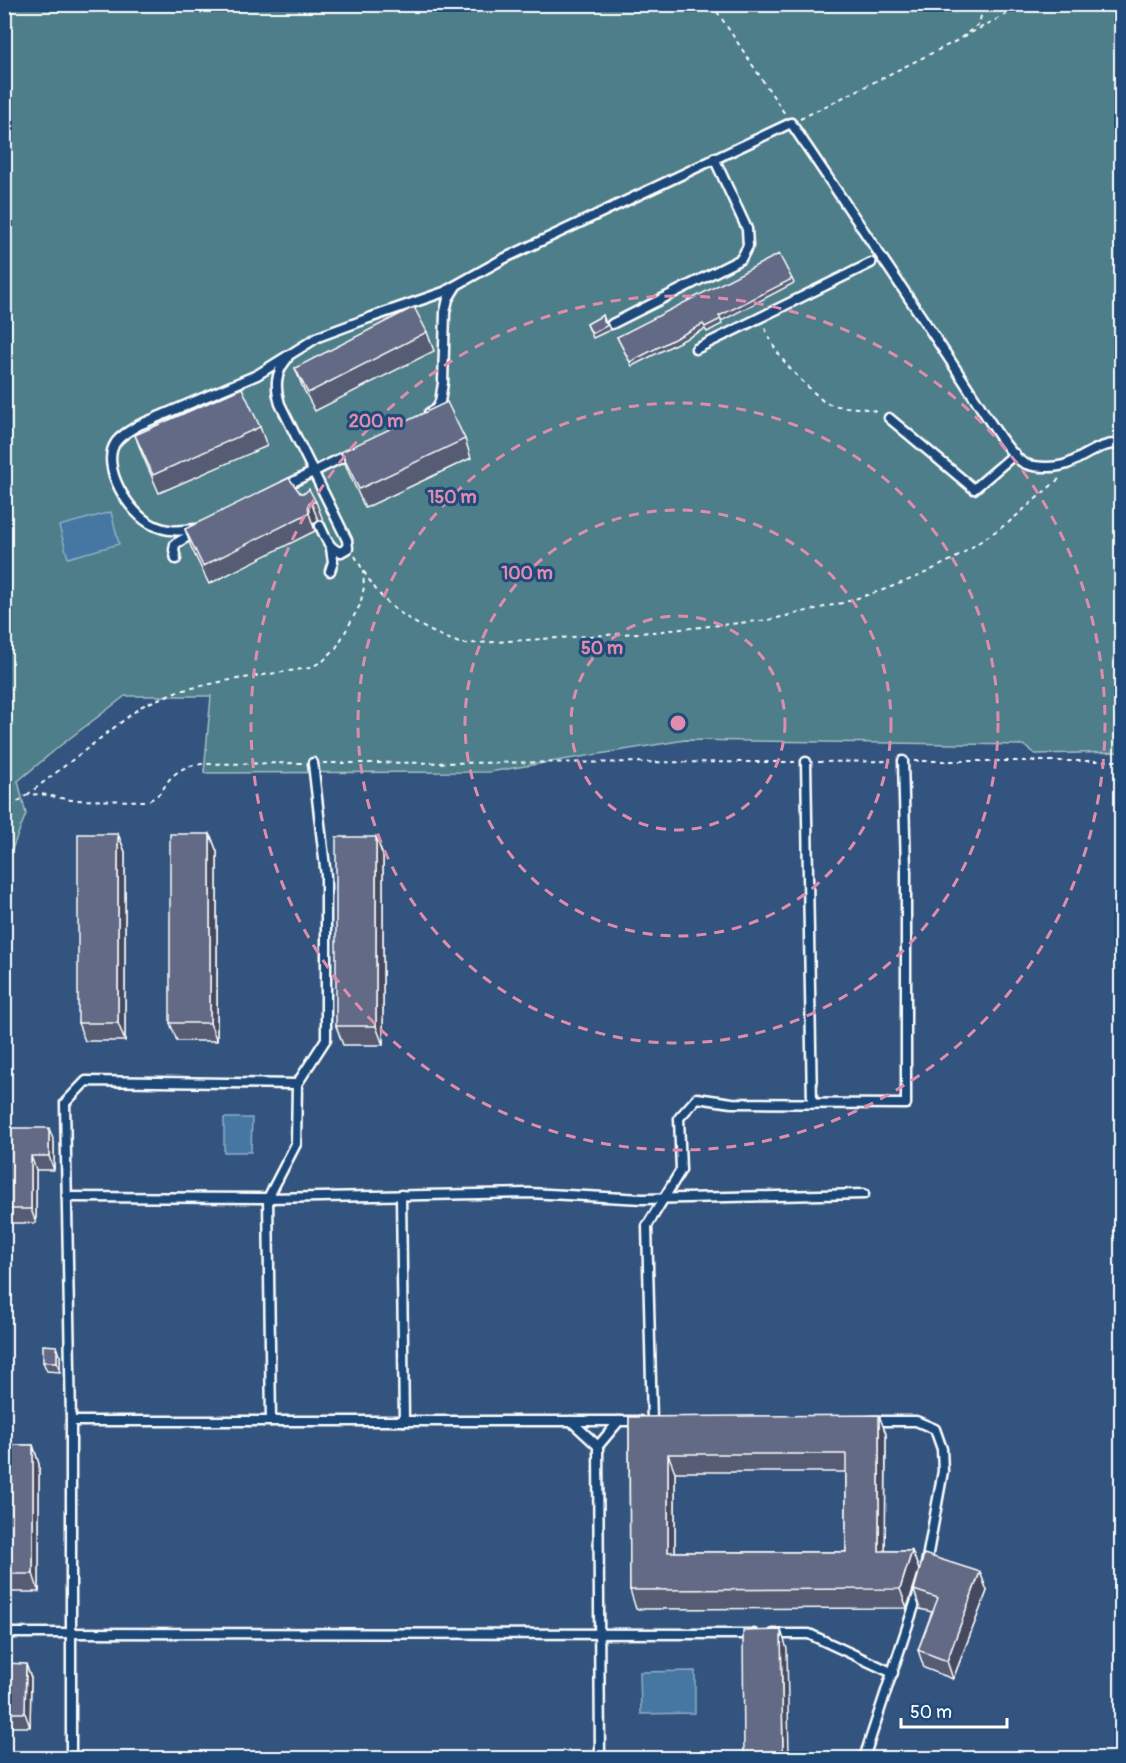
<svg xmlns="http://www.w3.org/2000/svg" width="1126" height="1763" font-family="Pangolin,sans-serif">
<rect width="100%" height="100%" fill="#33547e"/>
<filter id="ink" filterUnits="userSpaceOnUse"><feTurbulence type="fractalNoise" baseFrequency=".0167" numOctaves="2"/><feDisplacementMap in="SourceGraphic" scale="12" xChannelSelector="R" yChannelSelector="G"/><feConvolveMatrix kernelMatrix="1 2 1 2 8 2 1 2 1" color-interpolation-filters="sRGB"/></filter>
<g filter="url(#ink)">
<!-- green -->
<polygon fill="#4d7e89" stroke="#a6bec4" stroke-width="1.5" points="5,5 1121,5 1121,752 1035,754 1023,745 685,740 489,772 204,773 211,696 125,696 61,745 18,781 26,814 5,867"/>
<!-- water -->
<g fill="#4577a2" stroke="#8fadc7" stroke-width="1.5">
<polygon points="111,512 119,544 68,558 59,526"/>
<polygon points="224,1118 252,1118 251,1152 224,1152"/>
<polygon points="695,1671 695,1713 641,1714 640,1672"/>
</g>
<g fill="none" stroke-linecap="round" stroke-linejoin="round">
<defs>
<g id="lane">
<polyline points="612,324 741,259 748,246 747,229 714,158"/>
<polyline points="696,349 871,263"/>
<path d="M287,359C275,373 275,387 280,404L347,540L348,548L341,552C329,550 325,536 320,526"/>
<polyline points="429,413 436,409 440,402 443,383 445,312 448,299 456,286"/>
<polyline points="889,418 974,489 1015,454"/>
<polyline points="285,486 351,453"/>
<path d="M195,529C180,531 167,532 153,525C130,515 99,466 116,442C122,434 131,430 139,425L257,375L318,337L369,318L444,292L503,259L791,123C853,215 916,307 976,400C986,415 1011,459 1026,464C1038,468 1055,468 1067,464C1085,457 1099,442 1122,444"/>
<polyline points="176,559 174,550 175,544 197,531"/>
<polyline points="330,571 333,562 331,548"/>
<polyline points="806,762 812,1103"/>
<polyline points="401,1195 404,1421"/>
<polyline points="67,1197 268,1198 529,1193 643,1199 864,1194"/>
<polyline points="71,1421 640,1421"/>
<polyline points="271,1421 268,1198 296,1144 297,1084 326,1039 326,876 313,763"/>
<polyline points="571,1421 598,1446"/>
<polyline points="652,1421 647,1226 681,1170 679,1118 697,1098 732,1103 906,1104 906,869 903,761"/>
<polyline points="872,1421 916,1421 935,1429 942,1449 943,1471 926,1564"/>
<polyline points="4,1633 754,1634"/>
<polyline points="773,1634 809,1634 893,1673"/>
<polyline points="71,1758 71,1421 65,1103 86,1081 297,1084"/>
<polyline points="600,1758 598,1446 619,1421"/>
<polyline points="864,1758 919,1591"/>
</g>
</defs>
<!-- lane casing -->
<use href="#lane" stroke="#fff" stroke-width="13"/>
<!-- path -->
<g stroke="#fff" stroke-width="2" stroke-dasharray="4.5 4.5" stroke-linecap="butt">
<polyline points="712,4 785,114"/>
<polyline points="963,37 1026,4"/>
<polyline points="800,119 958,40 979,24 984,4"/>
<path d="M765,328C779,362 798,377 824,402C842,410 862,405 880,413"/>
<polyline points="1114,432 1122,426"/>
<path d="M355,556C364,572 374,590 388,603C409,622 435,634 462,644L653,632L768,620L842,603L883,590L919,576L957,557L1008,523L1060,478"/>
<polyline points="914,761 1122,761"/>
<polyline points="818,762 891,761"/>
<polyline points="323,763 795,762"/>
<polyline points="27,795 142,706 175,692 224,681 309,668 323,661 336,648 343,636 360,605 364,587 363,571"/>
<path d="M4,814L13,805L27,795L41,794L71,800L148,801C167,792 162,784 175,774C183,767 191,765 202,764L303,763"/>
</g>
<!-- lane -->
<use href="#lane" stroke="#1f4a7a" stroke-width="8"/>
</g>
<!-- wall -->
<g fill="#545b73" stroke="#fff" stroke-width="1.5" fill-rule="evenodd">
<polygon points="792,279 794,283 721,321 722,324 707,332 705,329 632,366 617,337"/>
<polygon points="603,315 606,323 608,325 610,330 593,338 587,324"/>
<polygon points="427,332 434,351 315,411 302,386 295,368"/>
<polygon points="260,427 267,446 159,493 142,454 135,435"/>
<polygon points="465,439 471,458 365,508 348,471 341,452"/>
<polygon points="300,493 305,493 316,502 323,520 318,520 314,523 315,531 209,584 191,547 185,529"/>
<polygon points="118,834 125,852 125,1041 85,1041 78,1023"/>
<polygon points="210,834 217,852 217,1041 177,1041 170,1023"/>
<polygon points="376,837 383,856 383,1045 343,1045 336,1026"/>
<polygon points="4,1128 54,1142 54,1170 36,1170 36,1223 8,1223 4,1214"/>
<polygon points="60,1355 60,1372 47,1371 43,1362"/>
<path d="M629,1417L886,1434L885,1551H912L919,1570L907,1608L636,1609L630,1590ZM675,1472H846V1552H675Z"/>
<polygon points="4,1445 33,1445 39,1464 39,1592 4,1592"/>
<polygon points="980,1572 987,1591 953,1679 924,1668 918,1650 932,1612 920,1609 914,1590"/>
<polygon points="4,1663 31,1678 30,1727 5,1727"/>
</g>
<!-- shaded-wall -->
<g fill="#454a5e" stroke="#fff" stroke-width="1.5">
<polygon points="311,502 318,520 314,523 315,531 309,513 308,505"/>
<polygon points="118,834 125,852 125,1041 118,1023"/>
<polygon points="210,834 217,852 217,1041 210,1023"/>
<polygon points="376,837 383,856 383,1045 376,1026"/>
<polygon points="49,1128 54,1142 54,1170 49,1156"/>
<polygon points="31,1156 36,1170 36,1223 31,1209"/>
<polygon points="57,1346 60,1355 60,1372 57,1362"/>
<polygon points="879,1415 886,1434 885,1570 879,1551"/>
<polygon points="33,1445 39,1464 39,1592 33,1574"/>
<polygon points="668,1454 675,1472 675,1571 668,1552"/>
<polygon points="912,1551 919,1570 907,1608 900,1589"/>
<polygon points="980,1572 987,1591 953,1679 947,1661"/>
<polygon points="781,1630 787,1649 789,1758 783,1758"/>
<polygon points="26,1664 31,1678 30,1727 25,1713"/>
</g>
<!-- building -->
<g fill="#626a86" stroke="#fff" stroke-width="1.5" fill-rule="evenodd">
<polygon points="779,254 792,279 719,316 721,319 705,327 703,324 630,362 617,337"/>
<polygon points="414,307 427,332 308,393 295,368"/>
<polygon points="603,315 604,322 608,325 592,334 587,324"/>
<polygon points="242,388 260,427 153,475 135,435"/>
<polygon points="447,402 465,439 359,489 341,452"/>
<polygon points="289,478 300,493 305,493 309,489 316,502 311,502 308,505 309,513 203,566 185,529"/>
<rect x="78" y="834" width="40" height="189"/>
<rect x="170" y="834" width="40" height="189"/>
<rect x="336" y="837" width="40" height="189"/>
<polygon points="4,1128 49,1128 49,1156 31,1156 31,1209 4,1209"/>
<polygon points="43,1345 57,1346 57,1362 43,1362"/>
<path d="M879,1415V1551H912L900,1589L630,1590L629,1417ZM668,1454H846V1552H668Z"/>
<rect x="4" y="1445" width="29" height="129"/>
<polygon points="924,1554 980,1572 947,1661 918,1650 938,1598 914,1590"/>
<polygon points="781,1630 783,1758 744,1758 743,1631"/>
<polygon points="4,1663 26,1664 25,1713 4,1713"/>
</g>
</g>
<!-- distance rings -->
<g fill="none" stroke="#e08cad" stroke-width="3" stroke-dasharray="10 8">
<circle cx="678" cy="723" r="107"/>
<circle cx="678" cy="723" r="213"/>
<circle cx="678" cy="723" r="320"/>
<circle cx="678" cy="723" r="427"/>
</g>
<circle cx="678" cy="723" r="9" fill="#e08cad" stroke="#1f4a7a" stroke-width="3"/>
<g font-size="18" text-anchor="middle" font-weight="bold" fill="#e08cad" stroke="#1f4a7a" stroke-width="6" stroke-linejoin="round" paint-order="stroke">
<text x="376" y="427">200 m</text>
<text x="452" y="503">150 m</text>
<text x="527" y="579">100 m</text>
<text x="602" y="654">50 m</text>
</g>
<!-- margin -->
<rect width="1126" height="1763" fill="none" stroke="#1f4a7a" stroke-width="24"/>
<rect x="12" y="12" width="1102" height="1739" fill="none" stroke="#fff" stroke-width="2" filter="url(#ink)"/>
<!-- scale -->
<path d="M901 1718v9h106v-9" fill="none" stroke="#ffffff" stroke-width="3"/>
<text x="910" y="1718" font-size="18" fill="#ffffff" stroke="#1f4a7a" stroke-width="4.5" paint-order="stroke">50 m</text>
</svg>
